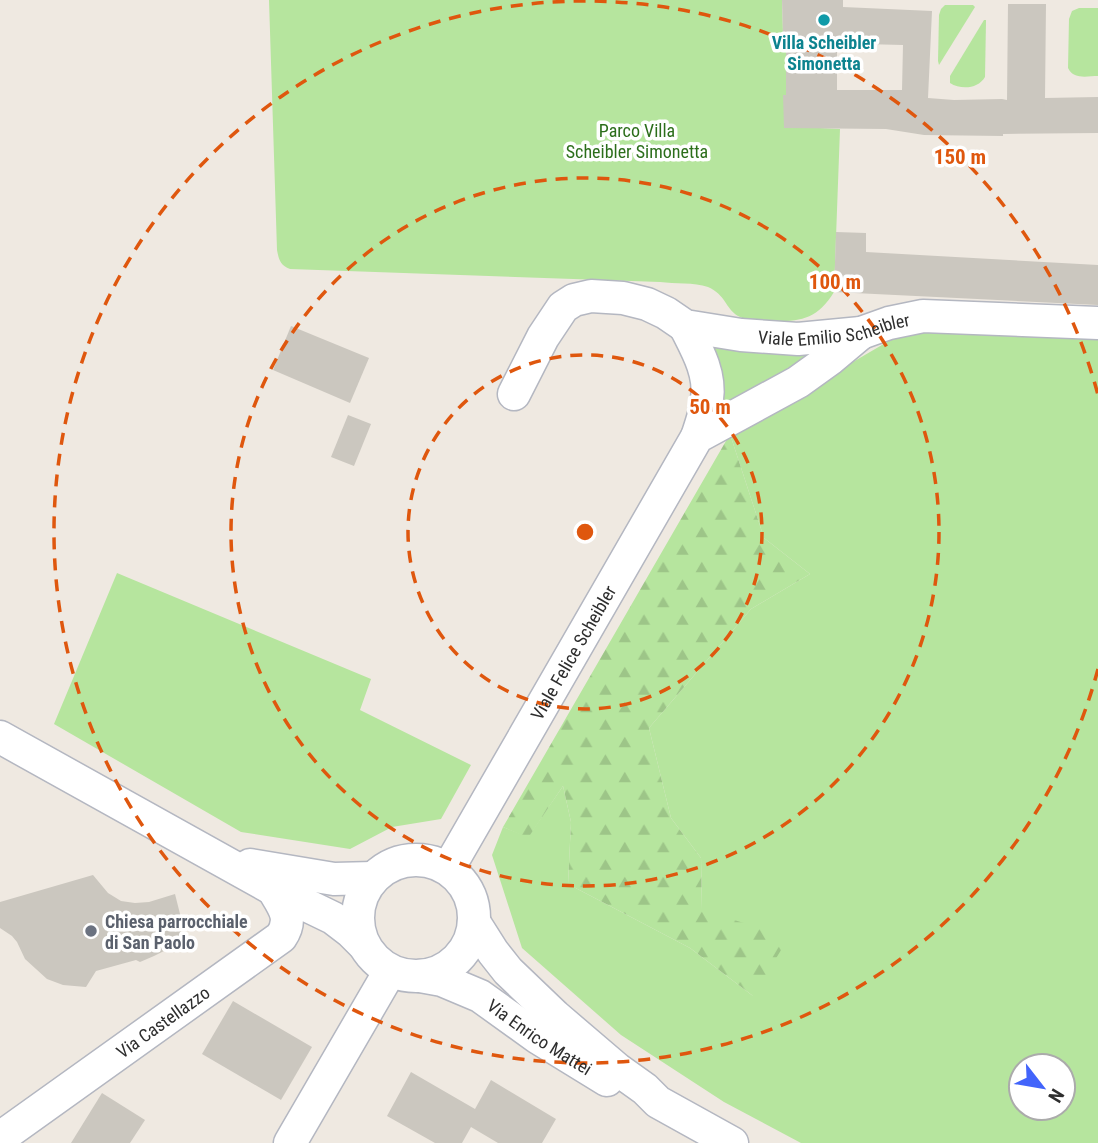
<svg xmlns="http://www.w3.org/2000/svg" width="1098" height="1143" font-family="'Roboto Condensed',sans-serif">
<defs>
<pattern id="forest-firs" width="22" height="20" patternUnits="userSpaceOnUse" patternTransform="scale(1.75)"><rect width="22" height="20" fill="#b6e59e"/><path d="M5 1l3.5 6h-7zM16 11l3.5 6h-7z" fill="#9dc588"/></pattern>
</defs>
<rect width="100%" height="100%" fill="#efe9e1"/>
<!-- grass -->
<g fill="#b6e59e" fill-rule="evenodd">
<path d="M269,0H782L783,33H786V95H783L820,128L840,129L834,292C816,322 796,322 764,321C756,320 746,321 738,316C725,308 726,295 708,287C694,282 675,284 660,282L290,269C280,265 279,260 277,250Z"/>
<polygon points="945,5 973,5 975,7 939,65 938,61 939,15 941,9"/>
<path d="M1079,8H1098V76C1087,76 1074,80 1068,68L1069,19L1072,11Z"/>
<path d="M984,20H986V21L985,77C978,89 961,90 950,83V76Z"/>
<path d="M948,329L1098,338V1143H801L724,1102L621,1035L522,948L492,855L503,827L528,837L563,786L571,822L568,884L690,948L753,996L702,911L701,858L671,818L649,728L751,609L810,574L764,538L730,434L899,335ZM1021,1066H1063V1108H1021Z"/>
<polygon points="695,332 838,344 715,420"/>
<polygon points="117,573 371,679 360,710 471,765 441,819 392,827 350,849 241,832 54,724"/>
</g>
<!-- forest -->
<polygon fill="url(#forest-firs)" points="730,434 764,538 810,574 751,609 649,728 671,818 701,858 702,910 789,937 753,996 690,948 568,884 571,822 563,786 528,838 503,827"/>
<!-- building -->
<g fill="#cbc7bf" fill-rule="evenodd">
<path d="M782,0H843V7L932,11L928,98L954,100L1002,99L1007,100L1008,4H1046L1045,98L1098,97V133L1003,134V136L924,135L886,129L784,128L783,95H786V33H783ZM863,44L903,45L902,90H837V47L862,48Z"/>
<polygon points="836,232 866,233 866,252 1098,265 1098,305 834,292"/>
<polygon points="291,326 369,358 350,403 273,370"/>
<polygon points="348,415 371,424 354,466 331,457"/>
<polygon points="93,875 108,893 121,901 135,903 149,902 175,894 180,914 181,931 178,938 172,947 154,956 140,962 136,960 96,971 86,987 63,985 47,979 25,959 17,942 12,936 0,928 0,902"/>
<polygon points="233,1001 312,1047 281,1100 202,1054"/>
<polygon points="411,1072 475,1109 491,1080 556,1119 542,1143 498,1143 471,1127 462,1143 435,1143 387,1116"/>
<polygon points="102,1093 145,1120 130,1143 71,1143"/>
</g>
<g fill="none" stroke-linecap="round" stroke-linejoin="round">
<defs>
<g id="minor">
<path d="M685,326C696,348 711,373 707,399C706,411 701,425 697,437"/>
<path id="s1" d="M514,394L543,337L563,307L574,300L591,296L623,298L647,304L666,313L685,326L741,335L798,339L861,333L889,323L923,316L1098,323"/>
<polyline points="0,737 273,889 333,918 350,931 364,945"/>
<circle cx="416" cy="918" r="58"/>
<polyline points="250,865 334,879 373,878"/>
<path id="s2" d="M448,869L697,437L798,382L830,359L861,333"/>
<polyline points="474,922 493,952 508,971 555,1016 617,1069 645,1089 658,1102 732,1143"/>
<path id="s3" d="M420,976L442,980L480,996L537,1037L607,1080"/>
<path id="s4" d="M0,1138L281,937C294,918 283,906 273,889"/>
<polyline points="290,1143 390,971"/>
</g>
</defs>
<!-- minor casing -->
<use href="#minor" stroke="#b4b7c1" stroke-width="35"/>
<!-- minor -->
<use href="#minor" stroke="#fff" stroke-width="32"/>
</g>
<!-- distance rings -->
<g fill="none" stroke="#df570e" stroke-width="3.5" stroke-dasharray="12 9">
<circle cx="585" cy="532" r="177"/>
<circle cx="585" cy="532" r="354"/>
<path d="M1098 669A531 531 0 1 1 1098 395"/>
</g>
<!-- markers -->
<circle fill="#0f9aa8" stroke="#fff" stroke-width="2.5" cx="824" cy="20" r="7"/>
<circle fill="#6b7280" stroke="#fff" stroke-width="2.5" cx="91" cy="931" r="7"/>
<g text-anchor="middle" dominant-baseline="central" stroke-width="7" stroke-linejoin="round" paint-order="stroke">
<!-- culture labels -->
<g font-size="18" font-weight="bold" fill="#0d838f" stroke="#fff">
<text x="824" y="42">Villa Scheibler<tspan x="824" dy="21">Simonetta</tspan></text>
</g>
<!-- park labels -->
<g font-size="18" fill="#2c6e1b" stroke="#fff">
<text x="637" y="130">Parco Villa<tspan x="637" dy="21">Scheibler Simonetta</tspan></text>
</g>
<!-- street labels -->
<g font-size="18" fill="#2e2e2e" stroke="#fff">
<text stroke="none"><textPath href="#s1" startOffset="382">Viale Emilio Scheibler</textPath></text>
<text stroke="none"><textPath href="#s2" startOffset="250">Viale Felice Scheibler</textPath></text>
<text stroke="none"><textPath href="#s4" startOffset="200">Via Castellazzo</textPath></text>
<text stroke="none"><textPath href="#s3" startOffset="136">Via Enrico Mattei</textPath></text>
</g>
<!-- worship labels -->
<g font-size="18" font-weight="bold" fill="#5b616d" stroke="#fff" text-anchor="start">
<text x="105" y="921">Chiesa parrocchiale<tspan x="105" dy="21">di San Paolo</tspan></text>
</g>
</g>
<circle cx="585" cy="532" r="10" fill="#df570e" stroke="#fff" stroke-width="3.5"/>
<g font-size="21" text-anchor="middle" font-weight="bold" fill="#df570e" stroke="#fff" stroke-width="7" stroke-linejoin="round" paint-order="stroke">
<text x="960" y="164">150 m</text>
<text x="835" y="289">100 m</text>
<text x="710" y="414">50 m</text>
</g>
<!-- north arrow -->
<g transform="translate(1042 1087) rotate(121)"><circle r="33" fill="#ffffff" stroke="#ababab" stroke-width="2"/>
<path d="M0-5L12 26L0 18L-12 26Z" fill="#4264fb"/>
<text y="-10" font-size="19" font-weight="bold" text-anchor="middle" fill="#2e2e2e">N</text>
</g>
</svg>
